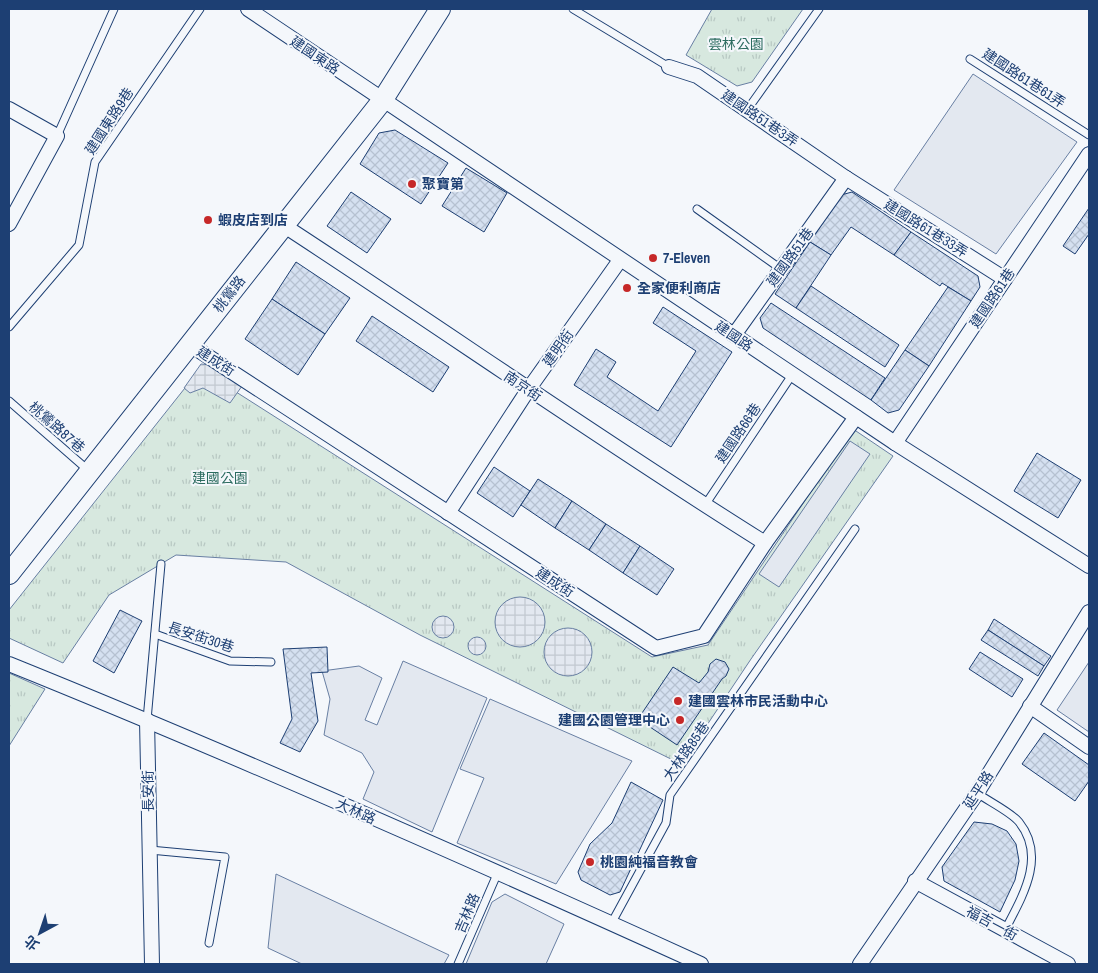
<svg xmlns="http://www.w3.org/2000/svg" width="1098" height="973" font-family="'Archivo Narrow','Noto Sans TC',sans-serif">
<defs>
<pattern id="park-tufts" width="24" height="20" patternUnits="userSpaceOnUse" patternTransform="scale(1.25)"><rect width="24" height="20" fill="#d7e8df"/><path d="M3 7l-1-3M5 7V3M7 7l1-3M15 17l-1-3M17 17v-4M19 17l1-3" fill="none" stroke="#b8c8c3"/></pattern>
<pattern id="plaza-grid" width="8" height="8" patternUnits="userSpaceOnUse" patternTransform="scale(1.25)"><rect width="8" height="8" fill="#e3e8f0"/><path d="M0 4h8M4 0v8" fill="none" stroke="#c2c8d1"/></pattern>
<pattern id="building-cross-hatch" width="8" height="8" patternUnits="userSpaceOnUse" patternTransform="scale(1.25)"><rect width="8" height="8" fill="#d5e0f0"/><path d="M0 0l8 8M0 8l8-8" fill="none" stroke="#b6c1d1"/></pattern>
</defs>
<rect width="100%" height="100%" fill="#f4f7fb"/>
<!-- park -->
<g fill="url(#park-tufts)" stroke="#687fa3">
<polygon points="712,9 803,9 752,82 737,86 686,55"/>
<polygon points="200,369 652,657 708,645 853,429 893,456 751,659 681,764 420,635 286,562 176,555 109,595 63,663 9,638 9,610"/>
<polygon points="9,673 45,689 9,746"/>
</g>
<!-- parking -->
<g fill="#e3e8f0" stroke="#687fa3">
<polygon points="973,74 1077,142 996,254 894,190"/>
<polygon points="850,441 870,454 779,587 759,574"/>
<polygon points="403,661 487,698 432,832 363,799 374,772 362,753 324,735 330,699 322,671 359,666 382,678 365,720 377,725"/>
<polygon points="1089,662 1089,732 1057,710"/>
<polygon points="490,699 632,761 556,884 457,843 484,778 460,769"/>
<polygon points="276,874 449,955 444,964 302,964 268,948"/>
<polygon points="505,894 564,924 546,964 466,964 492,902"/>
</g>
<!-- plaza -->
<g fill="url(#plaza-grid)" stroke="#687fa3">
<polygon points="201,364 211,365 242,386 230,403 203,388 190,393 184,388"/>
<circle cx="520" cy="622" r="25"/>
<circle cx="443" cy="627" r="11"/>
<circle cx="568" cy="652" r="24"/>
<circle cx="477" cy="646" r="9"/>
</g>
<!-- building -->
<g fill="url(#building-cross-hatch)" stroke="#1d3f73">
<polygon points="395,130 448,163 421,204 360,164 379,133"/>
<polygon points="466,168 507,193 484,232 442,206"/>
<polygon points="351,192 391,219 367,253 327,226"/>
<polygon points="852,192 911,232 894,255 851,227 831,255 810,242 841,195"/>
<polygon points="1089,208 1089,234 1075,254 1063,246"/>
<polygon points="911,232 978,276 980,287 971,301 942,283 940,286 894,255"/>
<polygon points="810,242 831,255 796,308 775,294"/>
<polygon points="296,262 350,298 325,334 272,299"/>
<polygon points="811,286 899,345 885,367 796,308"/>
<polygon points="948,287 971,301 929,366 905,350"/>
<polygon points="272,299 325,334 298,375 245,339"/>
<polygon points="771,303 885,378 871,400 763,328 760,318"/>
<polygon points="663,307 732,352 671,447 574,385 596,349 616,362 607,377 658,411 696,351 653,323"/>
<polygon points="372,316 449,367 433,392 356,341"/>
<polygon points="905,350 929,366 899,410 888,413 871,400"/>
<polygon points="1037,453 1081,480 1058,518 1014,491"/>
<polygon points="494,467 530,491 513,517 477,493"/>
<polygon points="538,479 572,501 555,528 521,505"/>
<polygon points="572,501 606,524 589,550 555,528"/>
<polygon points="606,524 640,546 623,573 589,550"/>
<polygon points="640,546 674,569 657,595 623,573"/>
<polygon points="120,610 142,621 114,673 93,661"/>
<polygon points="994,619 1051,656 1044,666 988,630"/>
<polygon points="988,630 1044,666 1038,676 981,640"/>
<polygon points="327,647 328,672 311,673 318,721 300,752 280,743 292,719 283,649"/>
<polygon points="980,652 1023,679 1012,697 969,669"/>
<polygon points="716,659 725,662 729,669 726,676 722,679 677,745 638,719 673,667 699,683 708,672 710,664"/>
<polygon points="1044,733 1089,765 1089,781 1075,801 1022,764"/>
<polygon points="631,782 663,800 620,892 610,895 581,880 578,872 590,844 612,823"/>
<polygon points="974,822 992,824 1007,831 1016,844 1019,861 1015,880 1000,912 944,881 942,867"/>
</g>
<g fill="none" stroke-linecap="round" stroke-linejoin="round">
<defs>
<g id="service">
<polyline points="573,9 669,67"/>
<polyline points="970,59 1089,135"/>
<polyline points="747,110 819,9"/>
<polyline points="57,136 114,9"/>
<polyline points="697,209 781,269"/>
<polyline points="9,327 79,245 95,162 200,9"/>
<polyline points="9,401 89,471"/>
<polyline points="705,505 792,375"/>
<polyline points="155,634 230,661 271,662"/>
<polyline points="147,720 161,564"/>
<path d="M977,793C988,801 1011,812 1019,822C1047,857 1022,897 1005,930"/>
<polyline points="150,850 225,857 209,943"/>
<polyline points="611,924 666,823 670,795 855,529"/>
<polyline points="458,964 498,872"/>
</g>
<g id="minor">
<polyline points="248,9 895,443 1089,566"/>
<polyline points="669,67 697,76 846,178 1005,279"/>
<polyline points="9,109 57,136 9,224"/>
<path d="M283,225C444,330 602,441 765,543"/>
<polyline points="734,335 846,178"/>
<polyline points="189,344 656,648 704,636 765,543 856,417"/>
<polyline points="895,443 1089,154"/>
<polyline points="448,513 528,390 620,260"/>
<path d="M9,664C242,758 472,860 701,964"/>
<polyline points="1030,706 1089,747"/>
<polyline points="147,720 152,964"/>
<polyline points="915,881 1068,964"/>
<polyline points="860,964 977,793 1089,612"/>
</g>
<polyline id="secondary" points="9,574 382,101 440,9"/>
</defs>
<!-- service casing -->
<use href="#service" stroke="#1d3f73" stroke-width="9"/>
<!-- minor casing -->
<use href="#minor" stroke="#1d3f73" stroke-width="16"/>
<!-- secondary casing -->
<use href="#secondary" stroke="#1d3f73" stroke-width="22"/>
<!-- service -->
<use href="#service" stroke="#f4f7fb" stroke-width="7"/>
<!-- minor -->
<use href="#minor" stroke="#f4f7fb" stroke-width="14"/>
<!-- secondary -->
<use href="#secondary" stroke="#f4f7fb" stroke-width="20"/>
</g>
<!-- markers -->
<g fill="#c62828" stroke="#f4f7fb" stroke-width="2">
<circle cx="412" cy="184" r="5"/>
<circle cx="208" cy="220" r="5"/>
<circle cx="653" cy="258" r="5"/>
<circle cx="627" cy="288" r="5"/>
<circle cx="678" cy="701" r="5"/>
<circle cx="680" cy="720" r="5"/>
<circle cx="590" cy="862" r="5"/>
</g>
<g text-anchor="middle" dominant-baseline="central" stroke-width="4" stroke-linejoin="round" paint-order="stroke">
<!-- park labels -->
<g font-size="14" fill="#2c6c60" stroke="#f4f7fb">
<text x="736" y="44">雲林公園</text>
<text x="220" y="478">建國公園</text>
</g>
<!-- street labels -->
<g font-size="14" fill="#1d3f73" stroke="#f4f7fb">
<text transform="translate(315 55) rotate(34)">建國東路</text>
<text transform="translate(1024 78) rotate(33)">建國路61巷61弄</text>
<text transform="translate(760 118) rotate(34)">建國路51巷3弄</text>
<text transform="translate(109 121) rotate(-57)">建國東路9巷</text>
<text transform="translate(926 228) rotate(32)">建國路61巷33弄</text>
<text transform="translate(790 257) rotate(-54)">建國路51巷</text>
<text transform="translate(229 294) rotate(-52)">桃鶯路</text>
<text transform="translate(992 298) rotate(-56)">建國路61巷</text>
<text transform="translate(734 336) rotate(34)">建國路</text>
<text transform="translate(558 348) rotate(-55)">建明街</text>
<text transform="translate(216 361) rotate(32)">建成街</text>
<text transform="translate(523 386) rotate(34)">南京街</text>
<text transform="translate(57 427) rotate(41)">桃鶯路87巷</text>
<text transform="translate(738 433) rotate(-56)">建國路66巷</text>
<text transform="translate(555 582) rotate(33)">建成街</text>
<text transform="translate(201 637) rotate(18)">長安街30巷</text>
<text transform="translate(686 751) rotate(-55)">大林路85巷</text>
<text transform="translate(978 790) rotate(-57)">延平路</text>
<text transform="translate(148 791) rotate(-91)">長安街</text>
<text transform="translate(356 811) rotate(24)">大林路</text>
<text transform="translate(467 913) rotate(-67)">吉林路</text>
<text transform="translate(992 923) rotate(28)">福吉一街</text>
</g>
<!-- poi labels -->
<g font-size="14" font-weight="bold" fill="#1d3f73" stroke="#f4f7fb" text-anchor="start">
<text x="422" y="184">聚寶第</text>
<text x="218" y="220">蝦皮店到店</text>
<text x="663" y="258">7-Eleven</text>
<text x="637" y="288">全家便利商店</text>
<text x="688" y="701">建國雲林市民活動中心</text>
<text x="670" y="720" text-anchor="end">建國公園管理中心</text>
<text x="600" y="862">桃園純福音教會</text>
</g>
</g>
<!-- border -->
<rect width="1098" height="973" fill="none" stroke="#1d3f73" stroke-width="20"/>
<!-- north arrow -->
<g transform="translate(40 933) rotate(220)" stroke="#f4f7fb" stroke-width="4" paint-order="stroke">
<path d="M0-4L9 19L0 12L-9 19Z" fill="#1d3f73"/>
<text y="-8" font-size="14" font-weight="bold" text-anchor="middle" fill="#1d3f73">北</text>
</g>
</svg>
